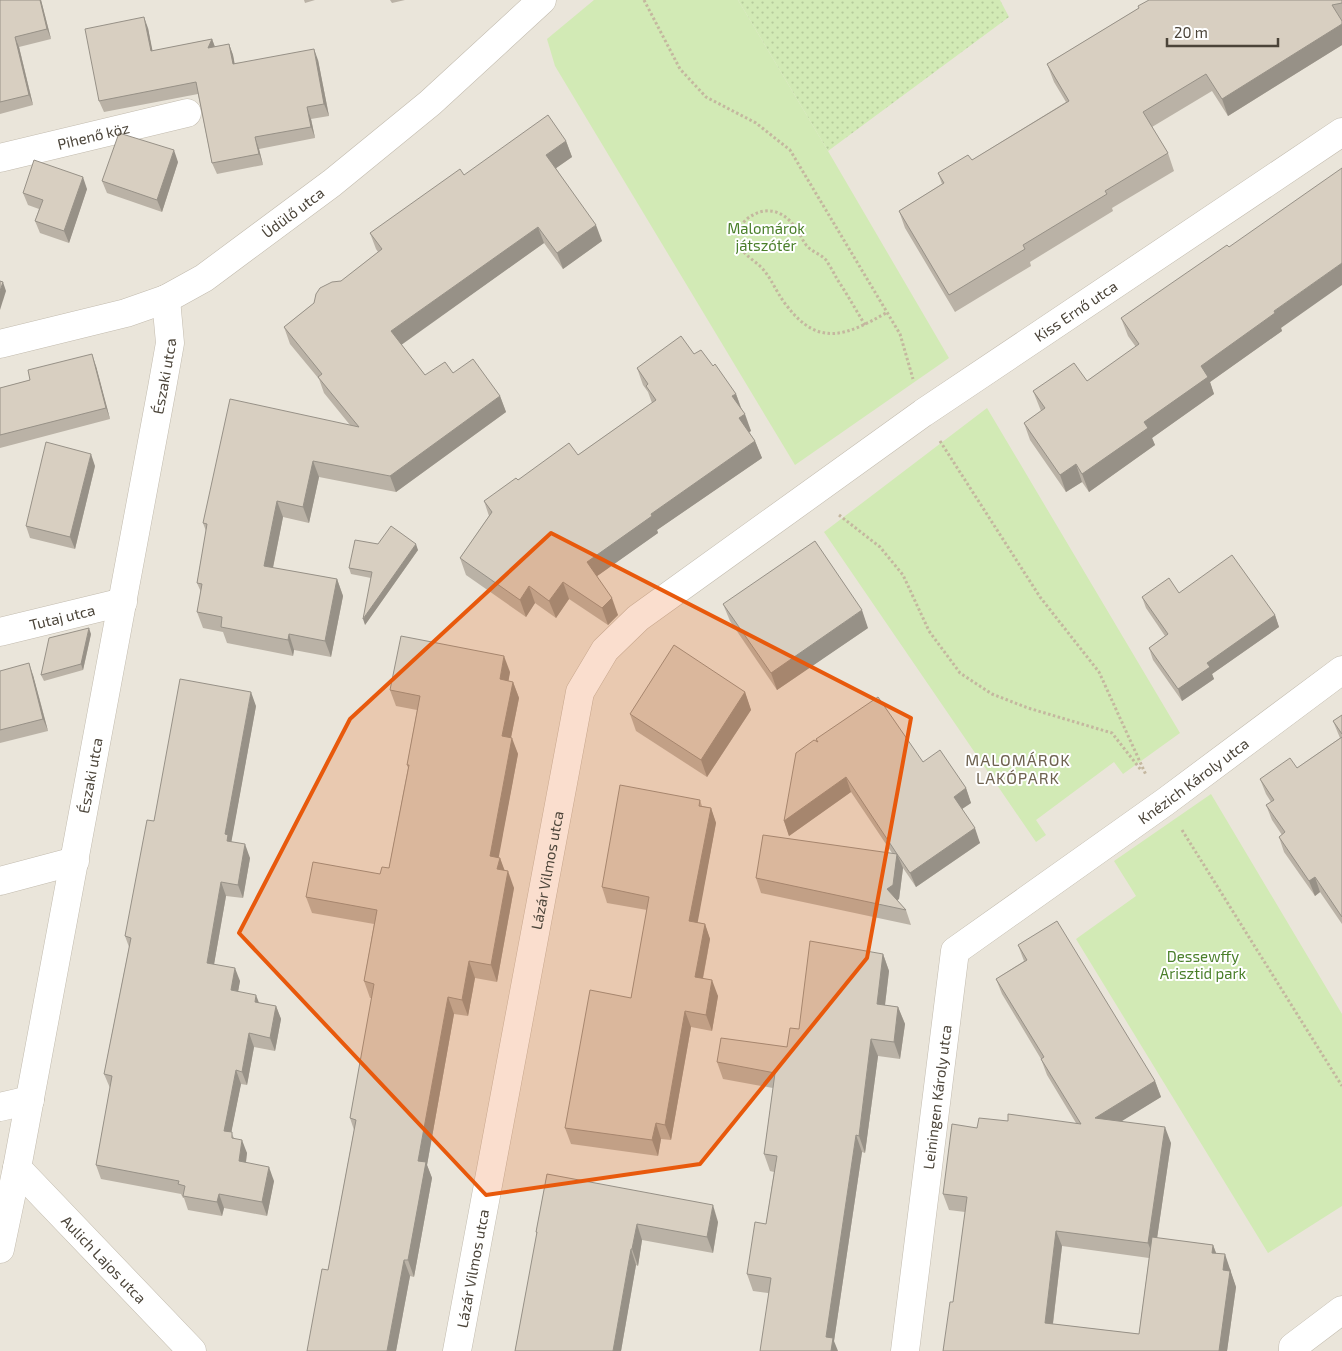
<svg xmlns="http://www.w3.org/2000/svg" width="1342" height="1351" font-family="'Exo 2',sans-serif">
<defs>
<pattern id="grass-dots" width="8" height="8" patternUnits="userSpaceOnUse" patternTransform="scale(1.25)"><rect width="8" height="8" fill="#d2eab5"/><path d="M2 2h.1M6 6h.1" fill="none" stroke="#b6ca9c" stroke-width="1.8" stroke-linecap="round"/></pattern>
</defs>
<rect width="100%" height="100%" fill="#f6f3ec"/>
<!-- residential -->
<rect fill="#eae5da" x="0" y="0" width="1342" height="1351"/>
<!-- grass -->
<polygon fill="url(#grass-dots)" points="738,0 1000,0 1009,17 828,151"/>
<!-- green -->
<g fill="#d2eab5">
<polygon points="594,0 738,0 828,151 949,358 795,465 555,66 547,39"/>
<polygon points="987,408 1180,733 1123,774 1114,762 1036,820 1046,835 1036,842 824,532"/>
<polygon points="1211,794 1342,1014 1342,1206 1268,1253 1076,939 1136,896 1114,861"/>
</g>
<g fill="none" stroke-linecap="round" stroke-linejoin="round">
<defs>
<g id="minor">
<path id="s1" d="M0,158L187,113"/>
<path id="s2" d="M0,344L126,313L166,299L204,278L332,183L430,103L542,0"/>
<path id="s3" d="M0,632L123,602"/>
<polyline points="0,881 75,861"/>
<polyline points="0,1107 30,1100"/>
<path id="s4" d="M17,1168L192,1351"/>
<path id="s5" d="M0,1249L17,1168L162,388L170,343L166,299"/>
<path id="s6" d="M457,1351L580,692L605,650L638,618L923,413L1342,132"/>
<path id="s7" d="M905,1351L955,951L1165,802L1342,670"/>
<polyline points="1293,1351 1293,1347 1342,1310"/>
</g>
</defs>
<!-- minor casing -->
<use href="#minor" stroke="#c2bbae" stroke-width="29"/>
<!-- path -->
<g stroke="#c4b79f" stroke-width="3" stroke-dasharray="2.5 2.5" stroke-linecap="butt">
<polyline points="644,0 680,69 706,97 756,123 790,150 900,334 913,379"/>
<path d="M865,325C856,310 847,294 837,279C834,273 830,266 826,260C821,254 812,252 807,246C803,242 801,235 797,230C787,214 771,205 753,215C746,218 738,227 738,235C737,252 752,258 762,268C772,279 777,294 787,306C819,348 847,335 886,313"/>
<polyline points="940,441 1040,597 1099,672 1146,775"/>
<polyline points="839,515 880,547 903,575 929,631 960,673 992,694 1028,708 1112,733 1141,770"/>
<polyline points="1182,830 1342,1086"/>
</g>
<!-- minor -->
<use href="#minor" stroke="#fff" stroke-width="28"/>
</g>
<!-- wall -->
<g fill="#bab2a6" fill-rule="evenodd">
<polygon points="0,0 41,0 51,39 19,47 33,105 0,114"/>
<polygon points="304,0 315,0 305,3"/>
<polygon points="390,0 405,0 392,3"/>
<polygon points="1342,0 1342,45 1228,116 1212,91 1152,127 1168,153 1174,171 1112,208 1113,211 1030,262 1031,266 955,312 905,228 899,211 942,184 938,173 972,160 1066,102 1054,82 1047,64 1139,8"/>
<polygon points="148,28 152,51 212,39 215,47 229,44 233,55 234,63 318,60 329,116 311,119 315,138 259,149 263,165 217,174 212,163 198,94 104,112 99,101"/>
<polygon points="566,141 572,157 556,168 602,241 563,269 544,243 401,344 425,375 453,373 500,396 506,412 396,492 319,477 309,523 283,517 273,568 337,579 343,596 331,657 294,650 293,656 227,643 223,632 203,628 197,612 201,592 197,583 206,531 203,523 350,425 324,393 319,379 290,344 284,327 378,252 376,249 370,233 464,175"/>
<polygon points="178,162 162,212 107,193 102,181"/>
<polygon points="87,189 69,243 40,233 35,221 39,209 28,205 23,193"/>
<polygon points="1121,318 1281,328 1282,331 1210,382 1214,394 1152,438 1155,445 1089,492 1082,482 1066,492 1030,440 1024,423 1041,411 1033,391 1087,381 1136,347 1128,336"/>
<polygon points="694,354 713,366 736,394 742,410 751,431 749,432 755,441 762,458 657,530 658,533 597,576 618,615 608,625 569,599 556,618 535,603 526,617 466,575 460,558 489,516 484,501 518,480 578,455 652,403 648,392 643,385 637,368"/>
<polygon points="96,366 110,419 0,448 0,388 30,380"/>
<polygon points="95,466 75,549 30,538 26,526"/>
<polygon points="378,544 418,550 365,625 371,578 351,574 349,568"/>
<polygon points="1179,593 1275,615 1279,627 1212,674 1214,679 1182,701 1153,660 1149,648 1165,636 1146,608 1142,597"/>
<polygon points="723,604 868,628 777,690 730,621"/>
<polygon points="91,634 83,670 44,681 41,675"/>
<polygon points="0,671 33,675 48,731 0,743"/>
<polygon points="510,672 508,681 513,682 519,698 511,738 518,754 498,858 500,858 504,870 514,888 497,982 475,978 468,1016 454,1014 427,1165 432,1178 414,1277 410,1276 396,1351 307,1351 328,1270 354,1130 350,1118 372,998 370,998 364,981 374,924 312,913 306,897 380,874 389,868 408,768 407,765 417,710 396,706 390,690"/>
<polygon points="745,692 751,710 707,777 636,731 630,714"/>
<polygon points="256,706 231,842 250,858 243,898 226,896 214,964 240,981 238,991 259,1003 276,1006 281,1019 275,1051 254,1047 247,1085 241,1084 231,1132 234,1138 247,1153 246,1163 274,1181 267,1216 224,1208 222,1216 188,1210 184,1198 183,1198 181,1194 101,1179 96,1165 110,1088 104,1074 129,947 125,936 154,821"/>
<polygon points="1342,715 1342,924 1320,892 1315,896 1284,852 1279,837 1282,835 1272,820 1266,805 1271,802 1266,794 1260,779 1297,768 1340,738 1333,721"/>
<polygon points="816,739 923,762 966,788 971,803 962,809 980,843 916,887 903,868 899,899 897,900 906,910 911,925 761,893 756,878 892,853 851,792 789,836 784,821 816,741"/>
<polygon points="700,800 702,806 711,808 716,823 697,922 705,924 710,939 703,979 718,996 712,1031 691,1027 671,1140 661,1139 658,1156 571,1144 565,1128 631,998 647,910 607,903 602,887"/>
<path d="M1018,945L1155,1081L1161,1097L1121,1121L1171,1143L1157,1238L1213,1245L1216,1253L1231,1270V1273L1236,1287L1227,1351H943L953,1302L965,1212L949,1210L943,1194L977,1128L1008,1121L1076,1123L1047,1075L1041,1059L1002,994L996,979L1024,961ZM1062,1246L1149,1258L1139,1334L1053,1324Z"/>
<polygon points="883,954 889,971 885,1005 898,1007 905,1024 900,1059 878,1056 865,1153 862,1152 834,1341 768,1293 753,1291 747,1274 766,1224 774,1172 770,1171 764,1154 773,1088 723,1079 717,1062 787,1047 799,1029"/>
<polygon points="547,1174 718,1222 713,1253 642,1240 638,1266 636,1265 621,1351 515,1351 537,1234 536,1232"/>
</g>
<!-- shaded-wall -->
<g fill="#979187">
<polygon points="40,0 41,0 51,39 47,29"/>
<polygon points="144,17 148,28 155,63 151,51"/>
<polygon points="1342,24 1342,45 1228,116 1222,99"/>
<polygon points="15,37 19,47 33,105 29,95"/>
<polygon points="212,39 216,50 208,48"/>
<polygon points="229,44 233,55 237,75 233,64"/>
<polygon points="314,49 318,60 329,116 324,104"/>
<polygon points="307,107 311,119 315,138 311,127"/>
<polygon points="255,137 259,149 263,165 259,154"/>
<polygon points="566,141 572,157 552,171 546,155"/>
<polygon points="174,150 178,162 162,212 157,200"/>
<polygon points="83,177 87,189 69,243 64,231"/>
<polygon points="596,225 602,241 563,269 557,253"/>
<polygon points="538,227 544,243 397,348 391,331"/>
<polygon points="1342,263 1342,285 1281,328 1282,331 1210,382 1214,394 1152,438 1155,445 1089,492 1082,474 1144,422 1201,366 1274,311"/>
<polygon points="3,282 6,291 0,310 0,291"/>
<polygon points="92,354 96,366 110,419 106,408"/>
<polygon points="736,394 742,411 732,396"/>
<polygon points="500,396 506,412 396,492 390,476"/>
<polygon points="745,414 751,431 745,435 739,418"/>
<polygon points="755,441 762,458 657,530 658,533 593,579 587,562 651,514"/>
<polygon points="91,454 95,466 75,549 70,537"/>
<polygon points="313,461 319,477 309,523 303,507"/>
<polygon points="1076,464 1082,482 1066,492 1060,475"/>
<polygon points="277,501 283,517 270,582 264,566"/>
<polygon points="416,544 418,550 365,625 363,619"/>
<polygon points="337,579 343,596 331,657 325,641"/>
<polygon points="563,582 569,599 556,618 549,601"/>
<polygon points="529,586 535,603 526,617 520,600"/>
<polygon points="612,598 618,615 608,625 602,608"/>
<polygon points="862,610 868,628 777,690 771,673"/>
<polygon points="1275,615 1279,627 1212,674 1214,679 1182,701 1178,689 1207,663"/>
<polygon points="89,628 91,634 83,670 81,664"/>
<polygon points="289,634 294,650 293,656 288,640"/>
<polygon points="504,656 510,672 506,696 500,679"/>
<polygon points="29,663 33,675 48,731 43,719"/>
<polygon points="513,682 519,698 508,752 502,736"/>
<polygon points="251,692 256,706 231,844 227,841 225,834"/>
<polygon points="745,692 751,710 707,777 701,760"/>
<polygon points="512,738 518,754 496,872 490,856"/>
<polygon points="846,777 851,792 789,836 784,821"/>
<polygon points="966,788 971,803 959,811 954,797"/>
<polygon points="711,808 716,823 695,937 689,921"/>
<polygon points="975,828 980,843 916,887 910,873"/>
<polygon points="245,844 250,858 243,898 238,885"/>
<polygon points="897,854 903,868 899,899 893,903 887,889"/>
<polygon points="500,858 506,874 497,869"/>
<polygon points="508,871 514,888 497,982 491,965"/>
<polygon points="1315,877 1320,892 1315,896 1309,881"/>
<polygon points="221,882 226,896 212,976 207,963"/>
<polygon points="705,924 710,939 700,993 695,977"/>
<polygon points="883,954 889,971 883,1021 877,1004"/>
<polygon points="469,961 475,978 468,1016 462,1000"/>
<polygon points="235,968 240,981 236,1003 231,990"/>
<polygon points="712,980 718,996 712,1031 706,1015"/>
<polygon points="256,995 261,1008 255,1002"/>
<polygon points="448,997 454,1014 427,1165 432,1178 414,1277 408,1260 418,1161"/>
<polygon points="276,1006 281,1019 275,1051 270,1038"/>
<polygon points="898,1007 905,1024 900,1059 894,1042"/>
<polygon points="685,1011 691,1027 671,1140 665,1125"/>
<polygon points="249,1033 254,1047 247,1085 242,1072"/>
<polygon points="871,1039 878,1056 865,1153 859,1136"/>
<polygon points="236,1070 241,1084 229,1144 224,1131"/>
<polygon points="1155,1081 1161,1097 1101,1134 1095,1118"/>
<polygon points="656,1123 661,1139 658,1156 652,1140"/>
<polygon points="1165,1127 1171,1143 1154,1259 1148,1243"/>
<polygon points="856,1135 862,1152 834,1341 838,1351 831,1351 826,1337"/>
<polygon points="242,1140 247,1153 244,1175 239,1161"/>
<polygon points="269,1167 274,1181 267,1216 262,1202"/>
<polygon points="219,1194 224,1208 222,1216 217,1202"/>
<polygon points="713,1205 718,1222 713,1253 707,1237"/>
<polygon points="637,1224 642,1240 638,1266 632,1249"/>
<polygon points="1056,1231 1062,1246 1051,1339 1045,1323"/>
<polygon points="1213,1245 1219,1261 1212,1253"/>
<polygon points="631,1249 636,1265 621,1351 613,1351"/>
<polygon points="1225,1254 1236,1287 1227,1351 1219,1351 1223,1270"/>
<polygon points="404,1260 410,1276 396,1351 387,1351"/>
</g>
<!-- building -->
<g fill="#d8cfc1" stroke="#979187">
<polygon points="0,0 40,0 47,29 15,37 29,95 0,102"/>
<polygon points="1149,0 1342,0 1342,3 1332,5 1342,21 1342,24 1222,99 1206,74 1143,112 1168,153 1105,191 1107,194 1023,245 1025,249 949,295 899,211 944,183 938,173 968,155 972,160 1069,101 1047,64 1139,8 1138,6"/>
<polygon points="144,17 151,51 212,39 208,48 229,44 233,64 314,49 324,104 307,107 311,127 255,137 259,154 212,163 196,82 99,101 85,29"/>
<polygon points="548,115 566,141 546,155 596,225 557,253 538,227 391,331 425,375 445,362 453,373 473,359 500,396 390,476 313,461 303,507 277,501 264,566 337,579 325,641 289,634 288,640 221,627 222,617 197,612 202,584 197,583 207,524 203,523 230,399 359,427 318,377 322,374 284,327 314,303 316,294 320,288 332,282 341,281 382,249 370,233 460,169 464,175"/>
<polygon points="119,133 174,150 157,200 102,181"/>
<polygon points="34,160 83,177 64,231 35,221 43,200 23,193"/>
<polygon points="1342,168 1342,263 1274,311 1275,313 1201,366 1208,377 1144,422 1148,428 1082,474 1076,464 1060,475 1024,423 1045,408 1033,391 1074,363 1087,381 1139,344 1121,318 1227,245 1229,247"/>
<polygon points="0,281 3,282 0,291"/>
<polygon points="681,336 694,354 701,350 713,366 715,364 736,394 732,396 745,414 739,418 755,441 651,514 652,516 587,562 612,598 602,608 563,582 549,601 529,586 520,600 460,558 492,512 484,501 516,478 518,480 569,443 578,455 656,400 646,386 648,384 637,368"/>
<polygon points="92,354 106,408 0,435 0,388 30,380 28,370"/>
<polygon points="46,442 91,454 70,537 26,526"/>
<polygon points="391,526 416,544 363,619 372,572 349,568 355,540 378,544"/>
<polygon points="815,541 862,610 771,673 723,604"/>
<polygon points="1232,555 1275,615 1207,663 1210,667 1178,689 1149,648 1168,634 1142,597 1169,578 1179,593"/>
<polygon points="89,628 81,664 41,675 49,638"/>
<polygon points="401,636 504,656 500,679 513,682 502,736 512,738 490,856 500,858 497,869 508,871 491,965 469,961 462,1000 448,997 418,1161 426,1162 408,1260 404,1260 387,1351 307,1351 322,1269 328,1270 356,1120 350,1118 374,984 364,981 377,910 306,897 313,862 380,874 382,867 389,868 409,765 407,765 420,696 390,690"/>
<polygon points="674,645 745,692 701,760 630,714"/>
<polygon points="29,663 43,719 0,730 0,671"/>
<polygon points="180,679 251,692 225,834 228,835 227,841 245,844 238,885 221,882 207,963 235,968 231,990 256,995 255,1002 276,1006 270,1038 249,1033 242,1072 236,1070 224,1131 232,1132 232,1138 242,1140 239,1161 269,1167 262,1202 219,1194 217,1202 183,1196 185,1186 178,1184 179,1181 96,1165 112,1076 104,1074 131,938 125,936 147,820 154,821"/>
<polygon points="878,697 923,762 940,750 966,788 954,797 975,828 910,873 897,854 893,885 887,889 906,910 756,878 763,835 897,854 846,777 784,821 796,753 814,740 818,742 816,739"/>
<polygon points="1342,715 1342,734 1333,721"/>
<polygon points="1342,737 1342,917 1315,877 1309,881 1279,837 1285,832 1266,805 1274,800 1260,779 1290,758 1297,768"/>
<polygon points="620,785 700,800 699,806 711,808 689,921 705,924 695,977 712,980 706,1015 685,1011 665,1125 656,1123 652,1140 565,1128 590,990 631,998 649,897 602,887"/>
<polygon points="1057,921 1155,1081 1095,1118 1165,1127 1148,1243 1056,1231 1045,1323 1139,1334 1152,1237 1213,1245 1212,1253 1225,1254 1223,1270 1230,1271 1219,1351 943,1351 950,1302 953,1302 967,1197 943,1194 952,1124 977,1128 979,1118 1008,1121 1008,1114 1081,1124 1041,1059 1044,1057 996,979 1027,960 1018,945"/>
<polygon points="810,941 883,954 877,1004 898,1007 894,1042 871,1039 859,1136 856,1135 826,1337 833,1338 831,1351 760,1351 771,1278 747,1274 755,1222 766,1224 777,1156 764,1154 775,1073 717,1062 721,1038 787,1047 790,1028 799,1029"/>
<polygon points="547,1174 713,1205 707,1237 637,1224 632,1249 631,1249 613,1351 515,1351 537,1232 536,1232"/>
</g>
<!-- marked area -->
<path fill="#e8590c" fill-opacity="0.2" stroke="#e8590c" stroke-width="4" stroke-linejoin="round" d="M551,533L911,718L867,958L700,1164L486,1195L239,933L350,719Z"/>
<g text-anchor="middle" dominant-baseline="central" stroke-width="4" stroke-linejoin="round" paint-order="stroke">
<!-- street labels -->
<g font-size="15" fill="#4b4439" stroke="#fff">
<text stroke="none"><textPath href="#s1" startOffset="96">Pihenő köz</textPath></text>
<text stroke="none"><textPath href="#s2" startOffset="326">Üdülő utca</textPath></text>
<text stroke="none"><textPath href="#s6" startOffset="1300">Kiss Ernő utca</textPath></text>
<text stroke="none"><textPath href="#s5" startOffset="888">Északi utca</textPath></text>
<text stroke="none"><textPath href="#s3" startOffset="64">Tutaj utca</textPath></text>
<text stroke="none"><textPath href="#s5" startOffset="482">Északi utca</textPath></text>
<text stroke="none"><textPath href="#s7" startOffset="696">Knézich Károly utca</textPath></text>
<text stroke="none"><textPath href="#s6" startOffset="489">Lázár Vilmos utca</textPath></text>
<text stroke="none"><textPath href="#s7" startOffset="256">Leiningen Károly utca</textPath></text>
<text stroke="none"><textPath href="#s4" startOffset="126">Aulich Lajos utca</textPath></text>
<text stroke="none"><textPath href="#s6" startOffset="84">Lázár Vilmos utca</textPath></text>
</g>
<!-- park labels -->
<g font-size="15" fill="#4a7f2a" stroke="#fff">
<text x="766" y="228">Malomárok<tspan x="766" dy="17">játszótér</tspan></text>
<text x="1203" y="956">Dessewffy<tspan x="1203" dy="17">Arisztid park</tspan></text>
</g>
<!-- neighbourhood labels -->
<g font-size="16" letter-spacing="1" fill="#6e6250" stroke="#fff">
<text x="1018" y="759">MALOMÁROK<tspan x="1018" dy="18">LAKÓPARK</tspan></text>
</g>
</g>
<!-- scale -->
<path d="M1167 38v8h111v-8" fill="none" stroke="#4b4439" stroke-width="2.5"/>
<text x="1174" y="38" font-size="15" fill="#4b4439" stroke="#ffffff" stroke-width="4" paint-order="stroke">20 m</text>
</svg>
